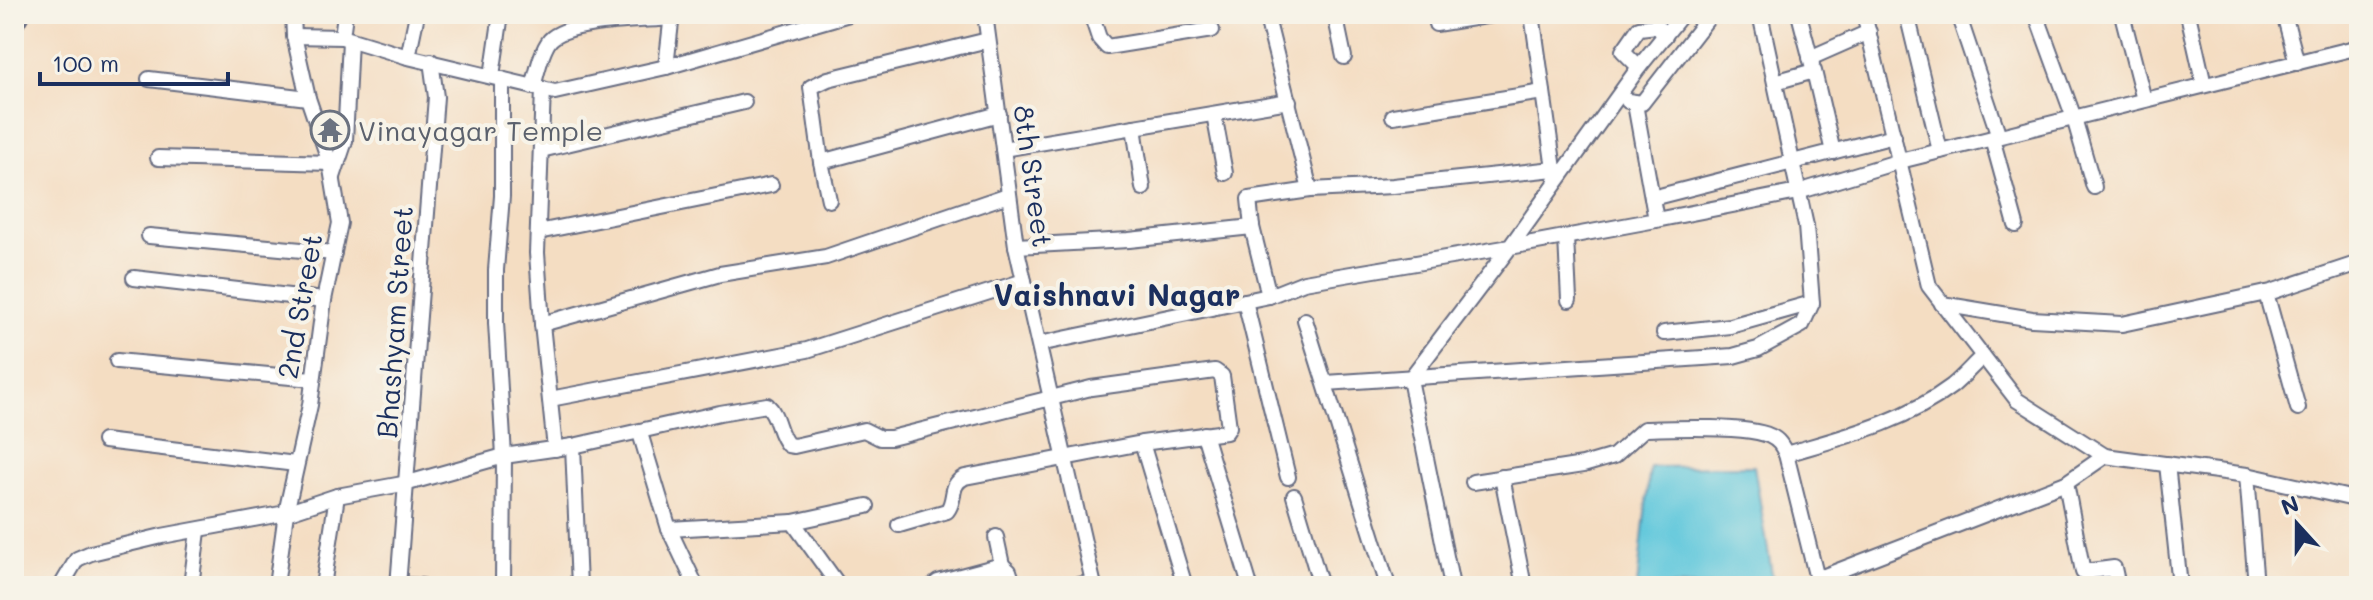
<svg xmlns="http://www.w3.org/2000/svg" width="2373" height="600" font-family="Mali,sans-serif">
<rect width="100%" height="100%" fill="#f7f3e8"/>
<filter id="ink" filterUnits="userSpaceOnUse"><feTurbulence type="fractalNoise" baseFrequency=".0125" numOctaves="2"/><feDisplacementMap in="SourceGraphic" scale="16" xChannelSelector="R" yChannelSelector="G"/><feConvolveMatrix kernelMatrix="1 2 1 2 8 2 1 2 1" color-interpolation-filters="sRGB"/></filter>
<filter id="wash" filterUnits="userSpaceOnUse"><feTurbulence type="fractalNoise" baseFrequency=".006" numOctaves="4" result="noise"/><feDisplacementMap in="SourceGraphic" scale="32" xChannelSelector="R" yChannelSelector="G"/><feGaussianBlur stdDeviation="1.8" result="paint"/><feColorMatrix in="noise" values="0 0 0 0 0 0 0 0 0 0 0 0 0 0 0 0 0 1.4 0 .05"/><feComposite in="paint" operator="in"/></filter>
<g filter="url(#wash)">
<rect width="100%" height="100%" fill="#f4ddc2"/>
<!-- water -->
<polygon fill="#5fc7dc" stroke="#3d7b9d" stroke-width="2" points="1754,466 1774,586 1637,586 1650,467"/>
</g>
<g filter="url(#ink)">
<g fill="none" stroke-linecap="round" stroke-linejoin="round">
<defs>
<g id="minor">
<polyline points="985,14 1016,246 1094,586"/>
<polyline points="1091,14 1099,38 1107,47 1212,30"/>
<polyline points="1266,14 1310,190 1393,186 1554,169"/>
<polyline points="1335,14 1344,57"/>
<polyline points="1532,14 1555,176"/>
<polyline points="1799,14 1812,64"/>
<polyline points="1864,14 1929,286 2017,400 2105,456 2247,475 2359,500"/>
<polyline points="1907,14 1940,151"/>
<polyline points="1958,14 1999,136"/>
<polyline points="2036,14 2074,118 2094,187"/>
<polyline points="2122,14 2144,100"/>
<polyline points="2188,14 2204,85"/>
<polyline points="2284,14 2297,63"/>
<polyline points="1436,24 1498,14"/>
<polyline points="294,36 342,37 408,57 555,92 666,67 849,14"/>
<polyline points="342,37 345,14"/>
<polyline points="408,57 417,14"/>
<polyline points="1810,58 1869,32"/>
<polyline points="666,67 672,14"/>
<polyline points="1639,67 1623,51 1639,28 1657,26 1665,36"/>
<polyline points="492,76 501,14"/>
<polyline points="149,79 308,98"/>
<polyline points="502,79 502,196 496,270 496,323 504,456 503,586"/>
<polyline points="1775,82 1814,71 1833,152"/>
<path d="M533,87C537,73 541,51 550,40C569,20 643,21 671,18"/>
<polyline points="1628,101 1642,103 1711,14"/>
<polyline points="1214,114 1225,173"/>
<polyline points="1393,116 1543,92"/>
<polyline points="1134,127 1143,188"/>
<polyline points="1992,138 2016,225"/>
<polyline points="1003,149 1289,101"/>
<polyline points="541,150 744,102"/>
<polyline points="158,158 330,163"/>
<polyline points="821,162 999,114"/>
<polyline points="333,177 345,141 350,40"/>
<polyline points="1652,198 1894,136"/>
<polyline points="829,200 821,162 811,87 828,79 988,40"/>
<polyline points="1656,220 1798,192 1900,161 2359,47"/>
<polyline points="538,232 771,185"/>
<polyline points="149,236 334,253"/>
<polyline points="1566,237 1569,300"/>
<polyline points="1016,246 1129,240 1252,227"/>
<polyline points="134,278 324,300"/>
<polyline points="2266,293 2298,408"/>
<polyline points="1269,296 1252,227 1249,199 1310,190"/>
<polyline points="1245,301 1288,477"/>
<polyline points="1942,304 2032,319 2122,324 2271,292 2359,263"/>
<polyline points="1305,320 1388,586"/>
<polyline points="542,324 537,253 543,89"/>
<polyline points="1664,333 1730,326 1812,303"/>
<polyline points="1039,344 1269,296 1304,282 1510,247 1639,67 1682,14"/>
<polyline points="117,361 312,379"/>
<polyline points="1326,383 1733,356 1758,349 1802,325 1812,303 1806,226 1760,14"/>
<polyline points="550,399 807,350 1024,281"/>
<polyline points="640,433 669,529 696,586"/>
<polyline points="1204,434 1250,586"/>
<polyline points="104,441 296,464"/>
<polyline points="1142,443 1185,586"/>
<polyline points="573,446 579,586"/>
<polyline points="555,449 542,324 720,274 826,257 1008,195"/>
<polyline points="2167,464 2180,586"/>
<polyline points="2247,475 2256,586"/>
<polyline points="1502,477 1524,586"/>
<path d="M1473,482L1583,465L1614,456L1644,429C1673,428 1747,425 1770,436C1779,440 1782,446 1786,454"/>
<polyline points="2066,483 2083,572 2114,568 2118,586"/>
<polyline points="1294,496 1321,586"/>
<polyline points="793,522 867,506"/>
<polyline points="669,529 793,522 839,586"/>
<polyline points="996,537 1002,565"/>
<path d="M1817,579L1786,454C1843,437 1903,423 1952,386C1963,377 1973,365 1983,356"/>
<polyline points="398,585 422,586"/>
<polyline points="61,586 77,559 91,553 162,536 286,513 310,405 324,300 340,223 330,163 308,98 294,36 293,14"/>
<polyline points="191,586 198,531"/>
<path d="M276,586L286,513L337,496L408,483L504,456L573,446L720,413L767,405C779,416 777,433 788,445L794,446L864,430L880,438H891L1091,388L1215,371L1222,376L1229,427L1226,432L1142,443L965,477C948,485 957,499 947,511L899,525"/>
<polyline points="323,586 337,496"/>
<polyline points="398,586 436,97 431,61"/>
<polyline points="933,586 938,582 1002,565 1009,571 1014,586"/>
<polyline points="1074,586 1093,582"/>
<polyline points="1452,586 1410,379 1510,247 1656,220 1635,104"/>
<polyline points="1816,586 1817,579 2066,483 2105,456"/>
</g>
<polyline id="highway" points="14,21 18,14"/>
</defs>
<!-- minor casing -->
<use href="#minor" stroke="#676c81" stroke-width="18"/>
<!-- highway casing -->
<use href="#highway" stroke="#676c81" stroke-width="24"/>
<!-- minor -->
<use href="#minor" stroke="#fff" stroke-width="14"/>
<!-- highway -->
<use href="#highway" stroke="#fff" stroke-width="20"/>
</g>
</g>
<!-- icons -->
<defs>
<symbol id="temple-ring" viewBox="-11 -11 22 22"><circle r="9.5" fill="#f7f3e8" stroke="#6b7280" stroke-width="1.5"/><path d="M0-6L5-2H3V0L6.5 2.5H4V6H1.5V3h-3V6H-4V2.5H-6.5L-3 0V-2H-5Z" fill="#6b7280"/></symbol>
</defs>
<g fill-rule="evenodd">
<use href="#temple-ring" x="308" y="108" width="44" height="44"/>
</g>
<g text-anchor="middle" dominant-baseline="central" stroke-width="8" stroke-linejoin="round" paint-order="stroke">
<!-- worship labels -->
<g font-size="28" fill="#5b616d" stroke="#f7f3e8" text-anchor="start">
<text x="358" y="130">Vinayagar Temple</text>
</g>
<!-- street labels -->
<g font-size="28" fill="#1b2f5e" stroke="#f7f3e8">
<text transform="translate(1034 176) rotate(82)">8th Street</text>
<text transform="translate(299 306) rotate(-80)">2nd Street</text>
<text transform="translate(394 322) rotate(-86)">Bhashyam Street</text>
</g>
<!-- neighbourhood labels -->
<g font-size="30" font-weight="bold" fill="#1b2f5e" stroke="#f7f3e8">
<text x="1117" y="294">Vaishnavi Nagar</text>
</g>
</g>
<!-- margin -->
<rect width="2373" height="600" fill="none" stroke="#f7f3e8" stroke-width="48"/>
<!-- north arrow -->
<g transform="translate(2297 524) rotate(339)" stroke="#f7f3e8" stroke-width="6" paint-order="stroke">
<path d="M0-6L14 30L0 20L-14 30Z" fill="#1b2f5e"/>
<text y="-12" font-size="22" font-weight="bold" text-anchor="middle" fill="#1b2f5e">N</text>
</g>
<!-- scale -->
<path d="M40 72v12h188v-12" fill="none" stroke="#1b2f5e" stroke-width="4"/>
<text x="52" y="72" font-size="24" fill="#1b2f5e" stroke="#f7f3e8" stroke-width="6" paint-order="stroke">100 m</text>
</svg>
